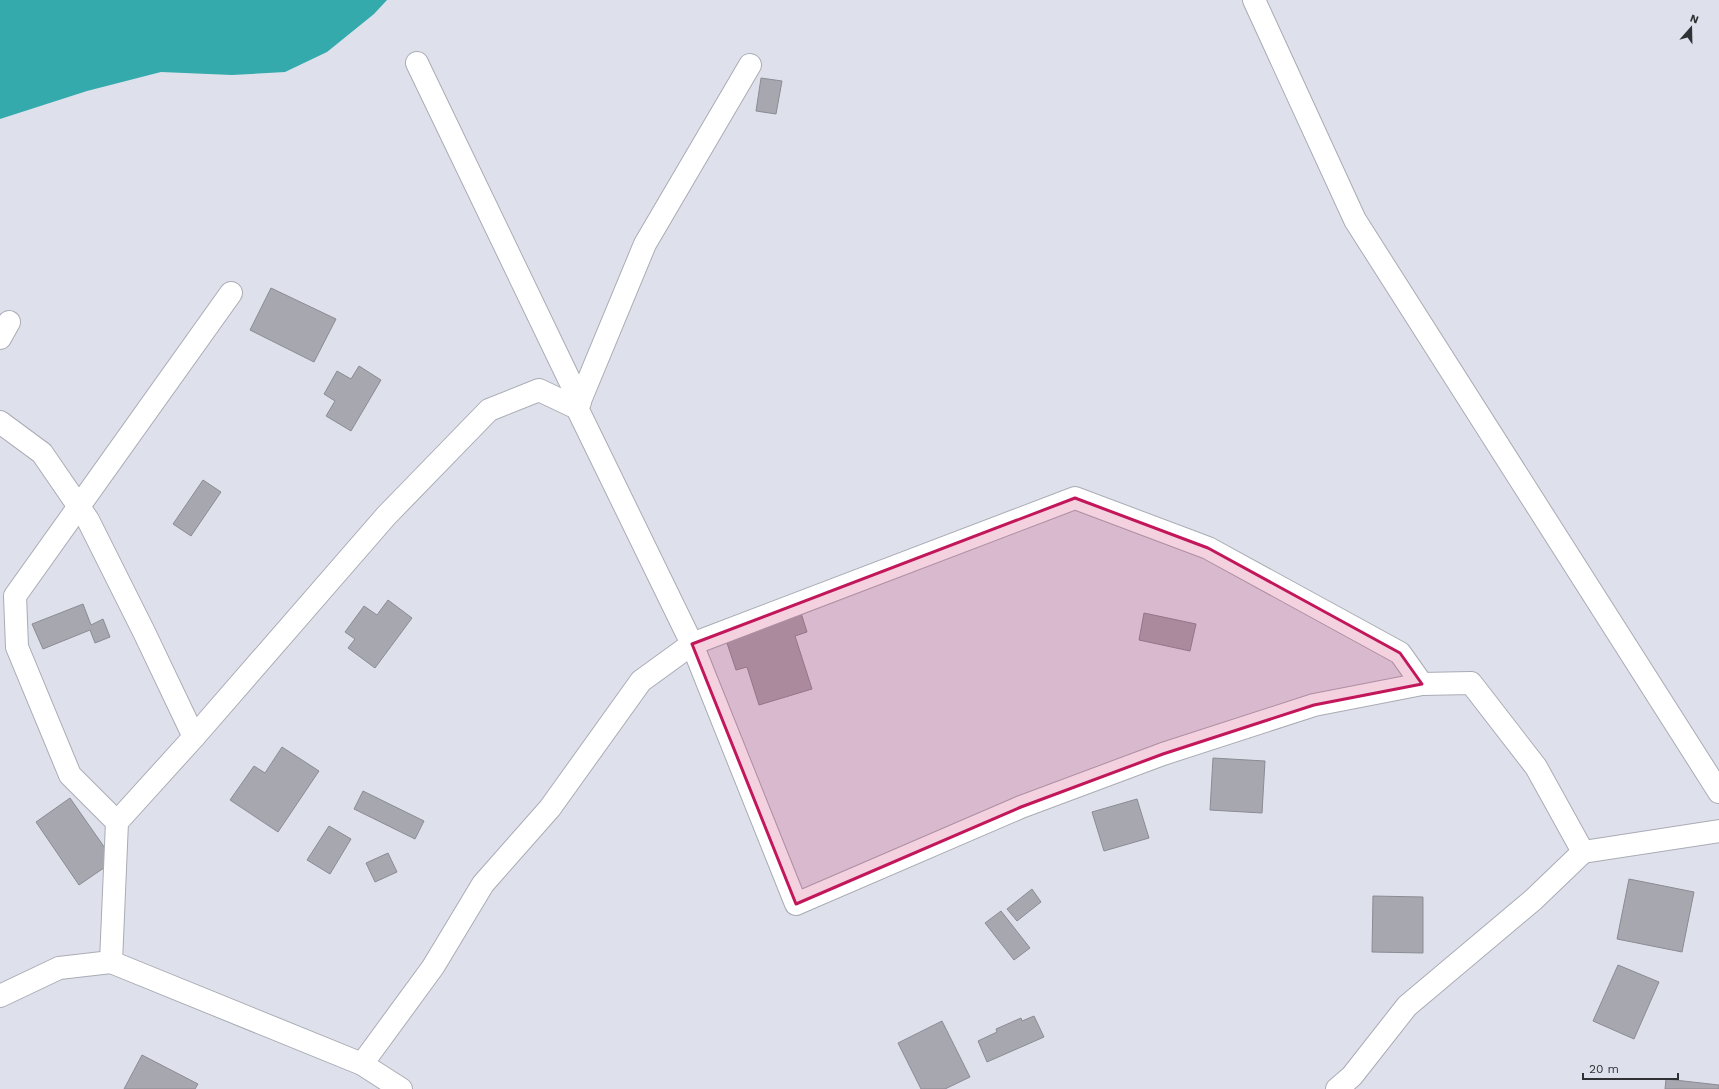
<svg xmlns="http://www.w3.org/2000/svg" width="1719" height="1089" font-family="'Work Sans',sans-serif">
<rect width="100%" height="100%" fill="#dee1eb"/>
<!-- water -->
<polygon fill="#35aaac" points="0,0 387,0 374,14 327,52 285,72 232,75 161,72 87,91 0,119"/>
<!-- building -->
<g fill="#a7a7b0" stroke="#8b8b94">
<polygon points="761,78 782,81 776,114 756,111"/>
<polygon points="271,288 336,319 314,362 250,330"/>
<polygon points="359,366 381,380 351,431 326,416 335,401 324,394 337,371 351,379"/>
<polygon points="203,480 221,492 191,536 173,524"/>
<polygon points="388,600 412,618 375,668 348,648 355,639 345,632 364,606 377,615"/>
<polygon points="83,604 91,625 103,619 110,637 95,643 90,630 43,649 32,624"/>
<polygon points="801,613 807,632 795,636 812,689 759,705 747,667 736,670 725,637"/>
<polygon points="1144,613 1196,624 1190,651 1139,640"/>
<polygon points="282,747 319,771 278,832 230,800 254,766 265,773"/>
<polygon points="1213,758 1265,761 1262,813 1210,810"/>
<polygon points="363,791 424,821 415,839 354,809"/>
<polygon points="70,798 114,861 79,885 36,822"/>
<polygon points="1137,799 1149,838 1104,851 1092,812"/>
<polygon points="329,826 351,839 330,874 307,860"/>
<polygon points="388,853 397,872 375,882 366,863"/>
<polygon points="1629,879 1694,892 1682,952 1617,939"/>
<polygon points="1032,889 1041,902 1017,921 1007,909"/>
<polygon points="1373,896 1423,897 1423,953 1372,952"/>
<polygon points="1001,911 1030,948 1014,960 985,923"/>
<polygon points="1618,965 1659,982 1634,1039 1593,1021"/>
<polygon points="1034,1016 1044,1037 987,1062 978,1041 997,1032 996,1029 1021,1018 1022,1021"/>
<polygon points="942,1021 970,1077 945,1089 921,1089 898,1043"/>
<polygon points="142,1055 198,1084 195,1089 124,1089"/>
<polygon points="1666,1079 1719,1085 1719,1089 1665,1089"/>
</g>
<g fill="none" stroke-linecap="round" stroke-linejoin="round">
<defs>
<g id="minor">
<polyline points="1254,0 1355,220 1719,792"/>
<polyline points="417,63 580,402"/>
<polyline points="0,338 9,322"/>
<polyline points="577,408 645,244 750,65"/>
<polyline points="0,422 42,453 88,520 144,632 194,737"/>
<polyline points="117,822 70,775 17,647 15,596 231,293"/>
<polyline points="1583,852 1719,831"/>
<polyline points="111,962 117,822 194,737 386,516 489,410 539,390 577,408 692,644 796,904 1021,807 1163,754 1314,705 1422,684 1471,683 1536,767 1583,852 1533,900 1407,1006 1352,1076 1337,1089"/>
<polyline points="0,996 59,968 111,962 362,1064 401,1089"/>
<polyline points="362,1064 433,967 483,884 550,808 641,681 692,644 1075,498 1208,548 1400,653 1422,684"/>
</g>
</defs>
<!-- minor casing -->
<use href="#minor" stroke="#a9acb5" stroke-width="24"/>
<!-- minor -->
<use href="#minor" stroke="#fff" stroke-width="22"/>
</g>
<!-- marked area -->
<path fill="#c2185b" fill-opacity="0.2" stroke="#c2185b" stroke-width="3" stroke-linejoin="round" d="M1075,498L1208,548L1400,653L1422,684L1314,705L1163,754L1021,807L796,904L692,644Z"/>
<!-- north arrow -->
<g transform="translate(1691 28) rotate(20)" stroke="#dee1eb" stroke-width="3" paint-order="stroke">
<path d="M0-3L7 15L0 10L-7 15Z" fill="#303134"/>
<text y="-6" font-size="11" font-weight="bold" text-anchor="middle" fill="#303134">N</text>
</g>
<!-- scale -->
<path d="M1583 1073v6h95v-6" fill="none" stroke="#303134" stroke-width="2"/>
<text x="1589" y="1073" font-size="12" fill="#303134" stroke="#dee1eb" stroke-width="3" paint-order="stroke">20 m</text>
</svg>
